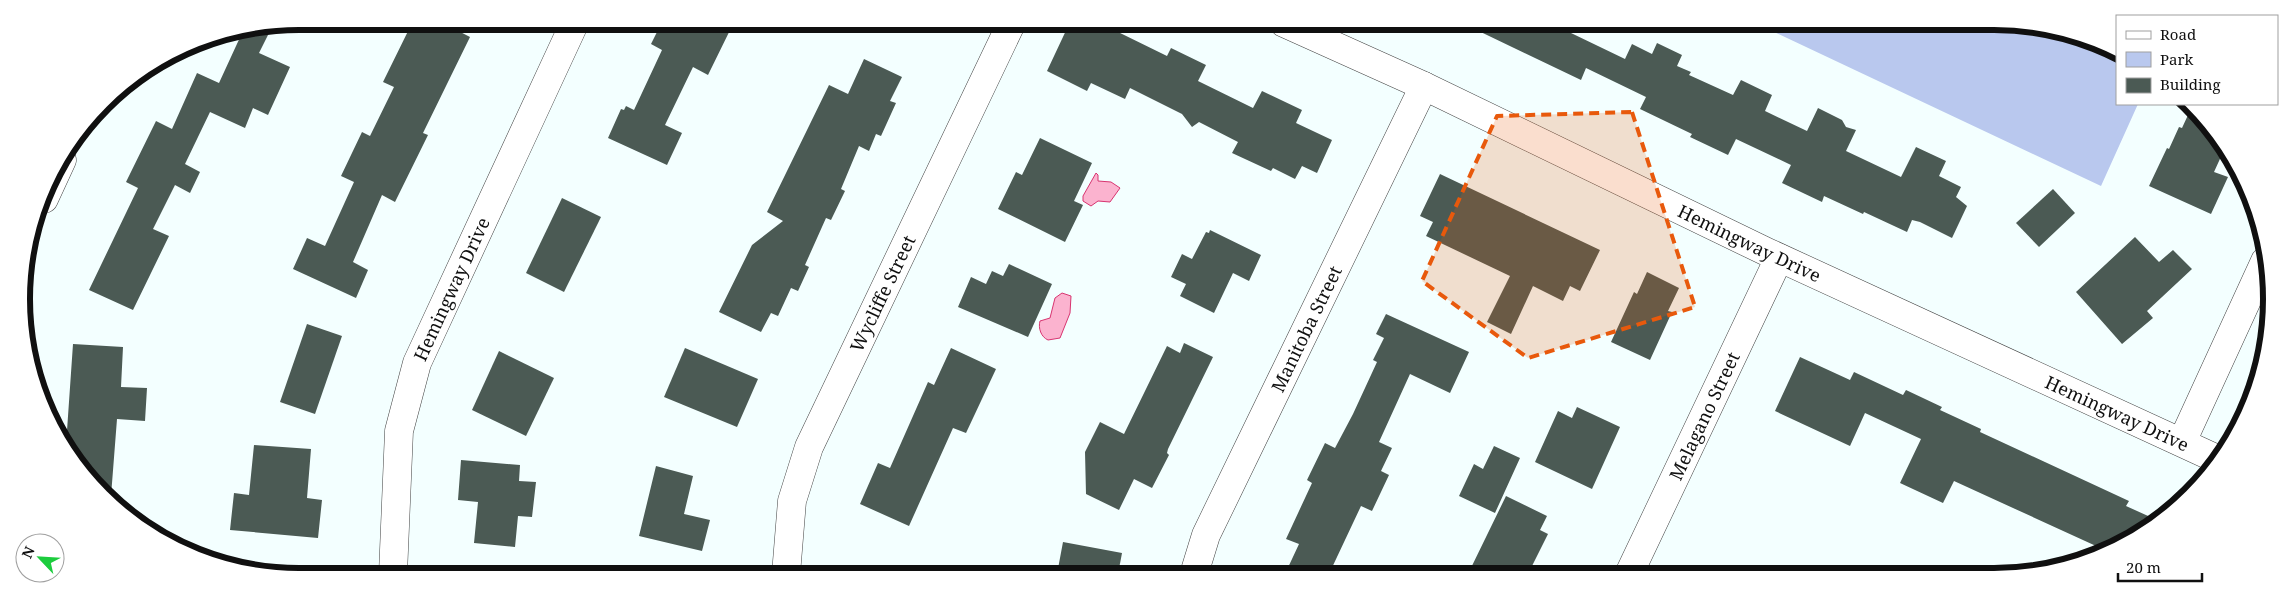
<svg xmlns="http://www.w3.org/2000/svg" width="2293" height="598" font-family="'Noto Serif',serif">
<rect width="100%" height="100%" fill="#f3ffff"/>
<!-- green -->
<polygon fill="#b9c8ee" points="1755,23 2031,24 2117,53 2117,104 2138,104 2101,186"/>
<!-- water -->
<g fill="#fbb3cf" stroke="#d83470">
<polygon points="1096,173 1098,175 1098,181 1111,182 1120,188 1110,202 1098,201 1091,206 1083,201 1083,196"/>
<path d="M1062,293L1071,296L1070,313L1060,338L1048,340C1041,337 1038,328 1040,321L1050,318L1055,298Z"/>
</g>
<!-- building -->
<g fill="#4b5a54">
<polygon points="413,21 439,21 470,37 423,133 428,135 395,202 382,195 353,262 368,270 356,298 293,269 307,238 325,246 354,182 341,176 362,132 370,136 394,87 383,82"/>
<polygon points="662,22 734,22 708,75 693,67 665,125 682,133 667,165 608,138 621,109 624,110 626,106 634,110 662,50 651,44"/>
<polygon points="1070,22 1120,22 1116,31 1167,56 1171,48 1206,65 1198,81 1253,108 1262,91 1302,110 1296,123 1332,140 1317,173 1302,166 1295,179 1273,168 1271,171 1232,153 1238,142 1199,122 1192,127 1182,114 1130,88 1125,99 1091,83 1087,91 1047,71"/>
<polygon points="1462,23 1576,23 1571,33 1625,59 1632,44 1652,54 1657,43 1682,55 1677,66 1691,72 1689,75 1733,95 1741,80 1772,95 1765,111 1807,131 1818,108 1842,120 1846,127 1856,130 1846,151 1901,177 1916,147 1946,161 1939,176 1961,187 1956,197 1967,206 1952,238 1920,222 1912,220 1907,232 1864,212 1863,214 1824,196 1822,202 1782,183 1791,165 1736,139 1728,155 1690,137 1692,134 1640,109 1646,97 1586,68 1581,80"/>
<polygon points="272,27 259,53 290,67 268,115 253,108 245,128 210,112 185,164 200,172 190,193 175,185 153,229 169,236 133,310 89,290 138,188 126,182 156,121 172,129 197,73 219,83 242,33"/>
<polygon points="864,59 902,77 890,101 896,103 881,136 876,134 869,151 859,146 841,189 845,191 831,220 826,218 805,265 809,267 798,291 791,288 778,316 771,313 761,332 719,312 752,245 783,221 767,212 829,85 848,94"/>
<polygon points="2188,115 2208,124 2215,130 2224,150 2214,172 2228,177 2211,214 2149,186 2167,148 2169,149 2179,127 2182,128"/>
<polygon points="1040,138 1092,163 1074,201 1083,205 1065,242 998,209 1016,172 1022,175"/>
<polygon points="1440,174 1600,250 1580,291 1570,286 1563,301 1533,286 1511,334 1487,322 1510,276 1426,236 1433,222 1420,216"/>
<polygon points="2053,189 2075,213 2039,247 2016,223"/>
<polygon points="562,198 601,217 564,292 526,273"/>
<polygon points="1210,230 1261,255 1249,281 1233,273 1214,313 1180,296 1186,284 1171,277 1182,254 1192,259 1206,232 1209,233"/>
<polygon points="2135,237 2159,262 2173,250 2192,269 2147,311 2153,318 2122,344 2076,292"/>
<polygon points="1009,264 1052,284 1028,337 958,307 971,277 986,284 992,271 1003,276"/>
<polygon points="1647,272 1679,288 1668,311 1672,312 1650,360 1611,342 1634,292 1637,294"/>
<polygon points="1386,314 1469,352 1450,393 1410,374 1379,442 1392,448 1381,471 1389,475 1372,511 1361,506 1329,574 1285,574 1299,544 1286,539 1312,483 1307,480 1325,443 1335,448 1353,414 1377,362 1373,360 1384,338 1376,334"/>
<polygon points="307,324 342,336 315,414 280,402"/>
<polygon points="1184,343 1213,357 1168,449 1167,453 1169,455 1152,488 1134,479 1119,510 1086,494 1085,452 1100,422 1124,434 1167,346 1180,353"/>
<polygon points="73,344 123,347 121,387 147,388 145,421 117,419 111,496 79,468 66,445"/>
<polygon points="685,348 758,379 737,427 664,397"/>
<polygon points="951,348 996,369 966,433 953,428 909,526 860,504 878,463 890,468 928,382 934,385"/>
<polygon points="499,351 554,378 526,436 472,410"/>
<polygon points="1800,357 1850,380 1854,372 1903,395 1906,390 1942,407 1940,410 1981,429 1980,432 2129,501 2126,506 2157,520 2117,548 2107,551 1954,481 1943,503 1900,483 1921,439 1865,413 1850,446 1775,411"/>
<polygon points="1577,407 1620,427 1592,489 1535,462 1558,411 1572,418"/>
<polygon points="254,445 311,449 307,498 322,500 318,538 230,530 234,493 249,495"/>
<polygon points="1494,446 1520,458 1495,513 1459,496 1474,464 1483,469"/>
<polygon points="461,460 520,465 519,481 536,482 532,517 518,516 515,547 474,543 478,502 458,500"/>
<polygon points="656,466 693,476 684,514 710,520 702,551 639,536"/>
<polygon points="1506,496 1547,516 1540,530 1548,534 1528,574 1468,574"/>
<polygon points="1063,542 1122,553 1118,574 1057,574"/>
</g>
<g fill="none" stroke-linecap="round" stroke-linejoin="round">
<defs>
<g id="minor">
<path id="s1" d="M1284,23L1424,86L1767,252L2217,459"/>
<polyline points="44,199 62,160"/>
<polyline points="2182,442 2265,261"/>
<path id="s2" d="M393,574L399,431L417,363L575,22"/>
<path id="s3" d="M786,574L792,501L809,447L1012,22"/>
<path id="s4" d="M1194,574L1206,535L1424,86"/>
<path id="s5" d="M1629,574L1779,258"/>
</g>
</defs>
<!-- minor casing -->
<use href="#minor" stroke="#434343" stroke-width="29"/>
<!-- minor -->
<use href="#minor" stroke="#fff" stroke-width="28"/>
</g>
<!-- marked area -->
<path fill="#e8590c" fill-opacity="0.2" stroke="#e8590c" stroke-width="4" stroke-dasharray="10 6" stroke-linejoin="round" d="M1632,112L1695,307L1528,358L1422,281L1497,116Z"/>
<g text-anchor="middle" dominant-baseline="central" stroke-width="5" stroke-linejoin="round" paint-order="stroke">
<!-- street labels -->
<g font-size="18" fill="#101010" stroke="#fff">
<text stroke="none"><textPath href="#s1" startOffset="515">Hemingway Drive</textPath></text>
<text stroke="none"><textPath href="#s2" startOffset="295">Hemingway Drive</textPath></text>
<text stroke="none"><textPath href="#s3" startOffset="300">Wycliffe Street</textPath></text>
<text stroke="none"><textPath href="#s4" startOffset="270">Manitoba Street</textPath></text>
<text stroke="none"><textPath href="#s1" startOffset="920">Hemingway Drive</textPath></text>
<text stroke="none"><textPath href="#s5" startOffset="175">Melagano Street</textPath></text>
</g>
</g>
<!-- crop -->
<path d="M0 0H2293V598H0ZM299 30H1994A269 269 0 0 1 2263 299V299A269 269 0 0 1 1994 568H299A269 269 0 0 1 30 299V299A269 269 0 0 1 299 30Z" fill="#fff" fill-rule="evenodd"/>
<path fill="none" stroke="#101010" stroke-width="6" d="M299 30H1994A269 269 0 0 1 2263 299V299A269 269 0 0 1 1994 568H299A269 269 0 0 1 30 299V299A269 269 0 0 1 299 30Z"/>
<!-- legend -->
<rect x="2116" y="15" width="162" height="90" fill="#ffffff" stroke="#9f9f9f"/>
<rect x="2126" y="31" width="25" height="8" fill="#ffffff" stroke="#9f9f9f"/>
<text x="2160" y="40" font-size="15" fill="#101010">Road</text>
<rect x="2126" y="52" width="25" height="15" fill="#b9c8ee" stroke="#9f9f9f"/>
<text x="2160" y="65" font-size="15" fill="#101010">Park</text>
<rect x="2126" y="78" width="25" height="15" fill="#4b5a54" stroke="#9f9f9f"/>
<text x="2160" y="90" font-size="15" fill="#101010">Building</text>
<!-- north arrow -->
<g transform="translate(40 558) rotate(295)"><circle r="24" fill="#ffffff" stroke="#9f9f9f"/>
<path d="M0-4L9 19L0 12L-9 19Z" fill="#1ccc3d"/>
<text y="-8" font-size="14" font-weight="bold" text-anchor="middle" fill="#101010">N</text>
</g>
<!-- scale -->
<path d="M2118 573v8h84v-8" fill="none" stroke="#101010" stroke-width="2.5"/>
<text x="2126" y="573" font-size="15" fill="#101010" stroke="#ffffff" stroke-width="4" paint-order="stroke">20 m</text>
</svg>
